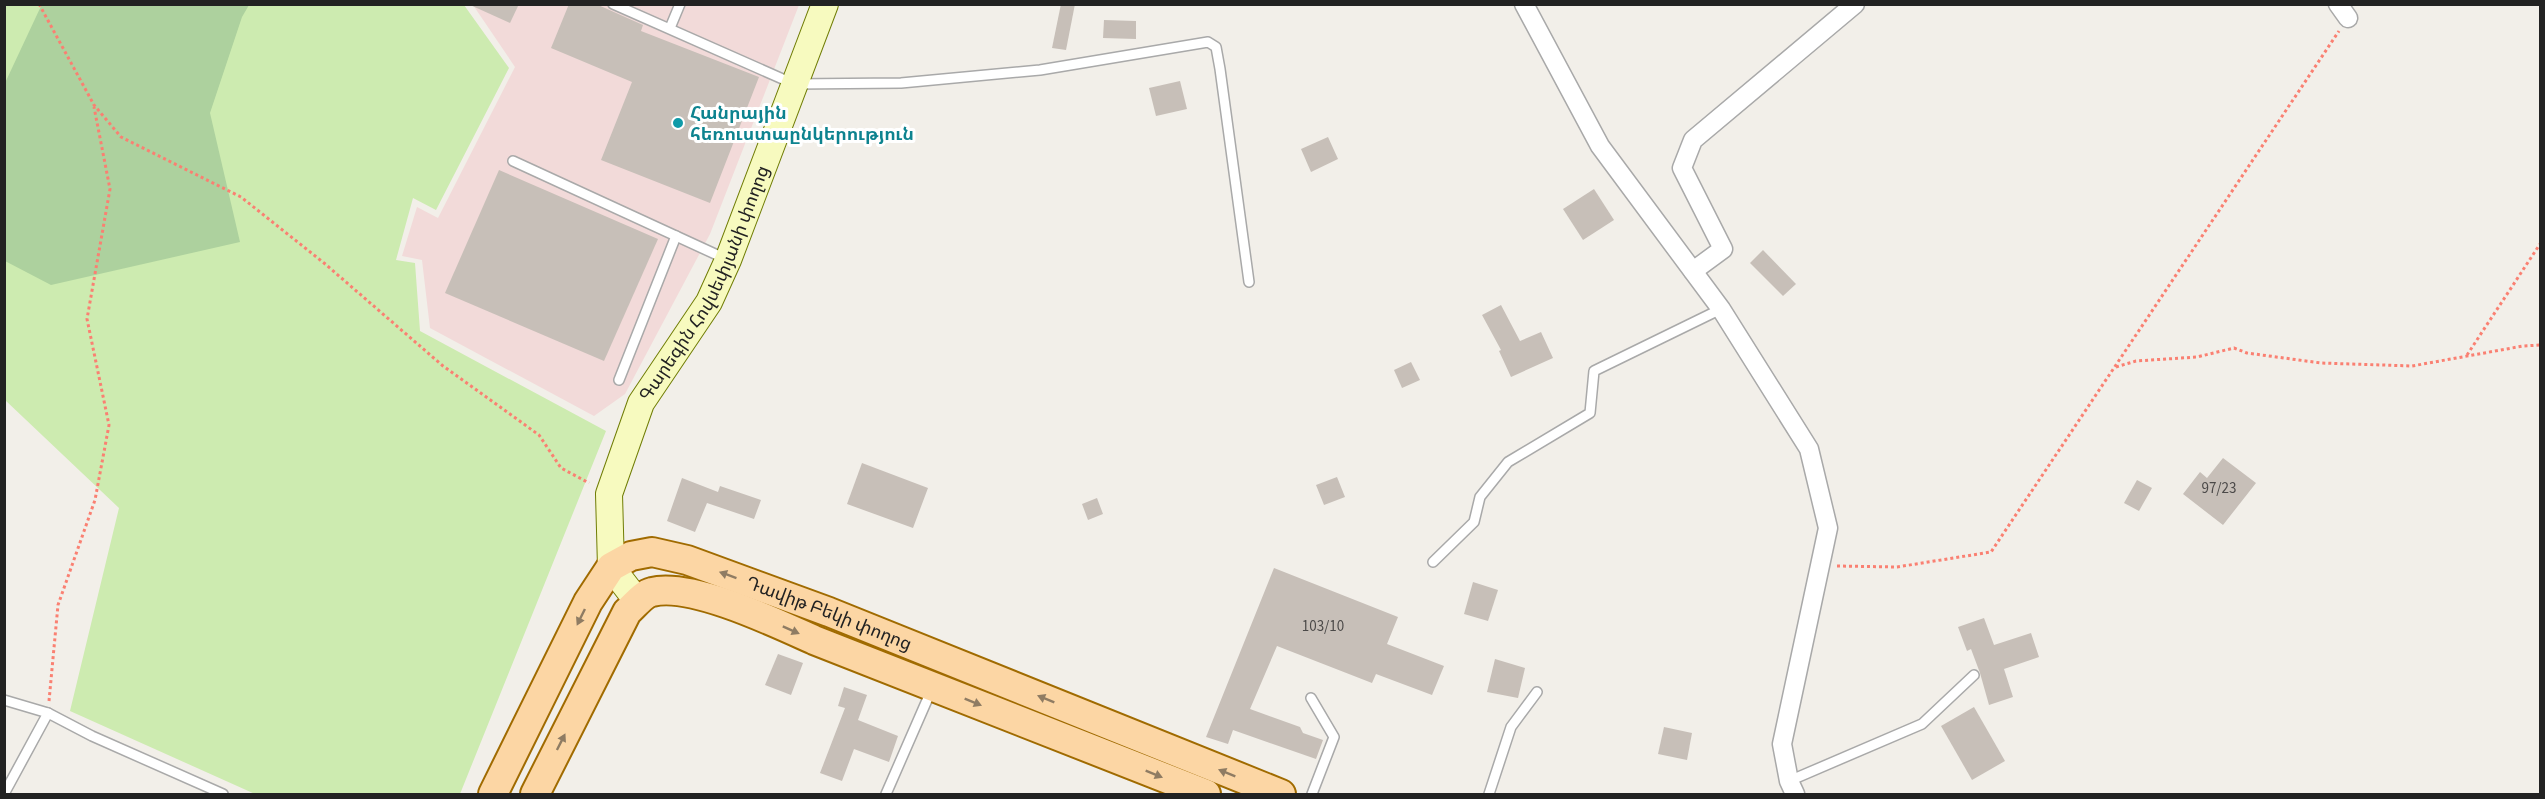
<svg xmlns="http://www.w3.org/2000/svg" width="2545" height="799" font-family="'Source Sans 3','Noto Sans Armenian',sans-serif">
<rect width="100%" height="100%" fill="#f2efe9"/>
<!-- commercial -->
<polygon fill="#f2dad9" points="473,5 799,5 710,234 625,394 594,416 430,328 422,260 402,256 417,207 438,218 515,67"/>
<!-- grass -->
<polygon fill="#cdebb0" points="4,5 464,5 509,68 436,210 413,198 396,260 415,263 420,331 606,431 460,794 255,794 70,711 119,508 5,400"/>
<!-- forest -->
<polygon fill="#add19e" points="42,4 249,5 242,17 210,113 240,242 51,285 5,261 5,83"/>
<!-- building -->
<g fill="#c7bfb8">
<polygon points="468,4 519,4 510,23"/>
<polygon points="569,4 596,4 643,25 641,31 759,77 710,203 601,160 632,82 551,48"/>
<polygon points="1061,4 1075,4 1066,50 1052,48"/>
<polygon points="1104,20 1136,21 1136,39 1103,38"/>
<polygon points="1180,81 1187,109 1156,116 1149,88"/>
<polygon points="1328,137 1338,159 1311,172 1301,149"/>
<polygon points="499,170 658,239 604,361 445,293"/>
<polygon points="1594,189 1614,220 1583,240 1563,209"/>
<polygon points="1763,250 1796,284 1783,296 1750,263"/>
<polygon points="1501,305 1520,341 1541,332 1553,358 1511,377 1499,351 1501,350 1482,315"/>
<polygon points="1411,362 1420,380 1402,388 1394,370"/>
<polygon points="2223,458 2256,483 2223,525 2183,494 2200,472 2207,478"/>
<polygon points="862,463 928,488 913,528 847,504"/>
<polygon points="1337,477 1345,497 1324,505 1316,485"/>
<polygon points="682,478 718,492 720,486 761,500 754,519 707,503 695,532 667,521"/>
<polygon points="2137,480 2152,488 2139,511 2124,503"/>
<polygon points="1097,498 1103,514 1088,520 1082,504"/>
<polygon points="1274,568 1398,617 1387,644 1444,666 1432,695 1376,674 1372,683 1277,646 1250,709 1300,727 1303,733 1323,740 1316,759 1233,730 1228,744 1206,737"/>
<polygon points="1473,582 1498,590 1488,621 1464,614"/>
<polygon points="1984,618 1994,645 2031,633 2039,657 2004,669 2013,697 1989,705 1980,673 1971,649 1967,651 1958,627"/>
<polygon points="778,654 803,663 791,695 765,685"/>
<polygon points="1495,659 1525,668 1518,698 1487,692"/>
<polygon points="844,687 867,695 858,720 898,736 889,762 854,749 842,781 820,773 845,708 838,706"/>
<polygon points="1974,707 2005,761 1972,780 1941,726"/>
<polygon points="1664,727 1692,733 1687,760 1658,754"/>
</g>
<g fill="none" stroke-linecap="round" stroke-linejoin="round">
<defs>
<g id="service">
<polyline points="613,4 794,84 901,83 1040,70 1208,42 1216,47 1220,69 1249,282"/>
<polyline points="670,28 680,4"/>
<polyline points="513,161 726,259"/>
<polyline points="619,380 676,236"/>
<polyline points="1433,562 1474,522 1480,497 1508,462 1590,413 1594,371 1721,309"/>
<polyline points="1311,698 1334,737 1312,794"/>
<polyline points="4,700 48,713 92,736 223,794"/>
<polyline points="1789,781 1922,724 1974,675"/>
<polyline points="4,794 48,713"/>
<polyline points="886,794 931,691"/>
<polyline points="1489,794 1511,727 1537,692"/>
</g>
<g id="minor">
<polyline points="1524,4 1600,146 1721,309 1809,449 1828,528 1782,744 1789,781 1795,794"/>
<polyline points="2338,4 2348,18"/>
<polyline points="1693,271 1723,249 1682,168 1693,140 1855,4"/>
</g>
<g id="secondary">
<path id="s1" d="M638,602L611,567L609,494L641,403L709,302L728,260L825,4"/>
</g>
<g id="primary">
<path id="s2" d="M493,794L588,602L611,567L631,556L652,552L687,560L829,612L1281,794"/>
<path d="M535,794L627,612C634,606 643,594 652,592C691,582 776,623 814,640L1206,794"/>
</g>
</defs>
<!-- service casing -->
<use href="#service" stroke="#a9a9a9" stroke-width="12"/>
<!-- minor casing -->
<use href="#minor" stroke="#a9a9a9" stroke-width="21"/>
<!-- secondary casing -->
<use href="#secondary" stroke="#707d05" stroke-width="28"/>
<!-- primary casing -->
<use href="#primary" stroke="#a06b00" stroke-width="32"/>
<!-- path -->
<g stroke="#fa8072" stroke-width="3" stroke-dasharray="3 3" stroke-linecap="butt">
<polyline points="39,4 94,105 121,137 241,197 324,263 443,366 539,435 561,468 589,483"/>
<polyline points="2467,355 2540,244"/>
<polyline points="2116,367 2136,361 2197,357 2234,348 2247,353 2321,363 2412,366 2523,346 2540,345"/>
<polyline points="1837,566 1897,567 1991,552 2339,31"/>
<polyline points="49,701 58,605 95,500 109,425 87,319 110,189 94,107"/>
</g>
<!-- service -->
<use href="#service" stroke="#fff" stroke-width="9"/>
<!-- minor -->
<use href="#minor" stroke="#fff" stroke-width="18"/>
<!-- secondary -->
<use href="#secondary" stroke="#f7fabf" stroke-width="26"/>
<!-- primary -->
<use href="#primary" stroke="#fcd6a4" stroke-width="28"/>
</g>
<!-- one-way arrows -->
<defs><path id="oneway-solid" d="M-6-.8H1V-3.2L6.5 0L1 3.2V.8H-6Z" transform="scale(1.5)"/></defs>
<g fill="#8f7c63">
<use href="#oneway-solid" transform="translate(728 575) rotate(-160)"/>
<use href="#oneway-solid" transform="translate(581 617) rotate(116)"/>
<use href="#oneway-solid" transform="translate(791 630) rotate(24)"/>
<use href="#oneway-solid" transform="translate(1046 699) rotate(-158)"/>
<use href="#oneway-solid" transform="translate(973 702) rotate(22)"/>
<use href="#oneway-solid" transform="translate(561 742) rotate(-63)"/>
<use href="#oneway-solid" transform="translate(1227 773) rotate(-158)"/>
<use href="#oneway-solid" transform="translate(1154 774) rotate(22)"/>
</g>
<!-- markers -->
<circle fill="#0f9aa8" stroke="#fff" stroke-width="2" cx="678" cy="123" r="6"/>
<g text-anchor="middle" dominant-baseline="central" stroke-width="6" stroke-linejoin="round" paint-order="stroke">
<!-- number labels -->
<g font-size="15" fill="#4b4948">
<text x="2219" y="488">97/23</text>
<text x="1323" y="626">103/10</text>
</g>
<!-- culture labels -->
<g font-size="18" font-weight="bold" fill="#0d838f" stroke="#fff" text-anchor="start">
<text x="690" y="113">Հանրային<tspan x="690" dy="21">հեռուստաընկերություն</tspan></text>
</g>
<!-- street labels -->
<g font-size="18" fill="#222" stroke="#fff">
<text stroke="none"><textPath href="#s1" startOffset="350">Գարեգին Հովսեփյանի փողոց</textPath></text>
<text stroke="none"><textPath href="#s2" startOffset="488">Դավիթ Բեկի փողոց</textPath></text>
</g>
</g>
<!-- border -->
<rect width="2545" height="799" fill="none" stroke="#222222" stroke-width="12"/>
</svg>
